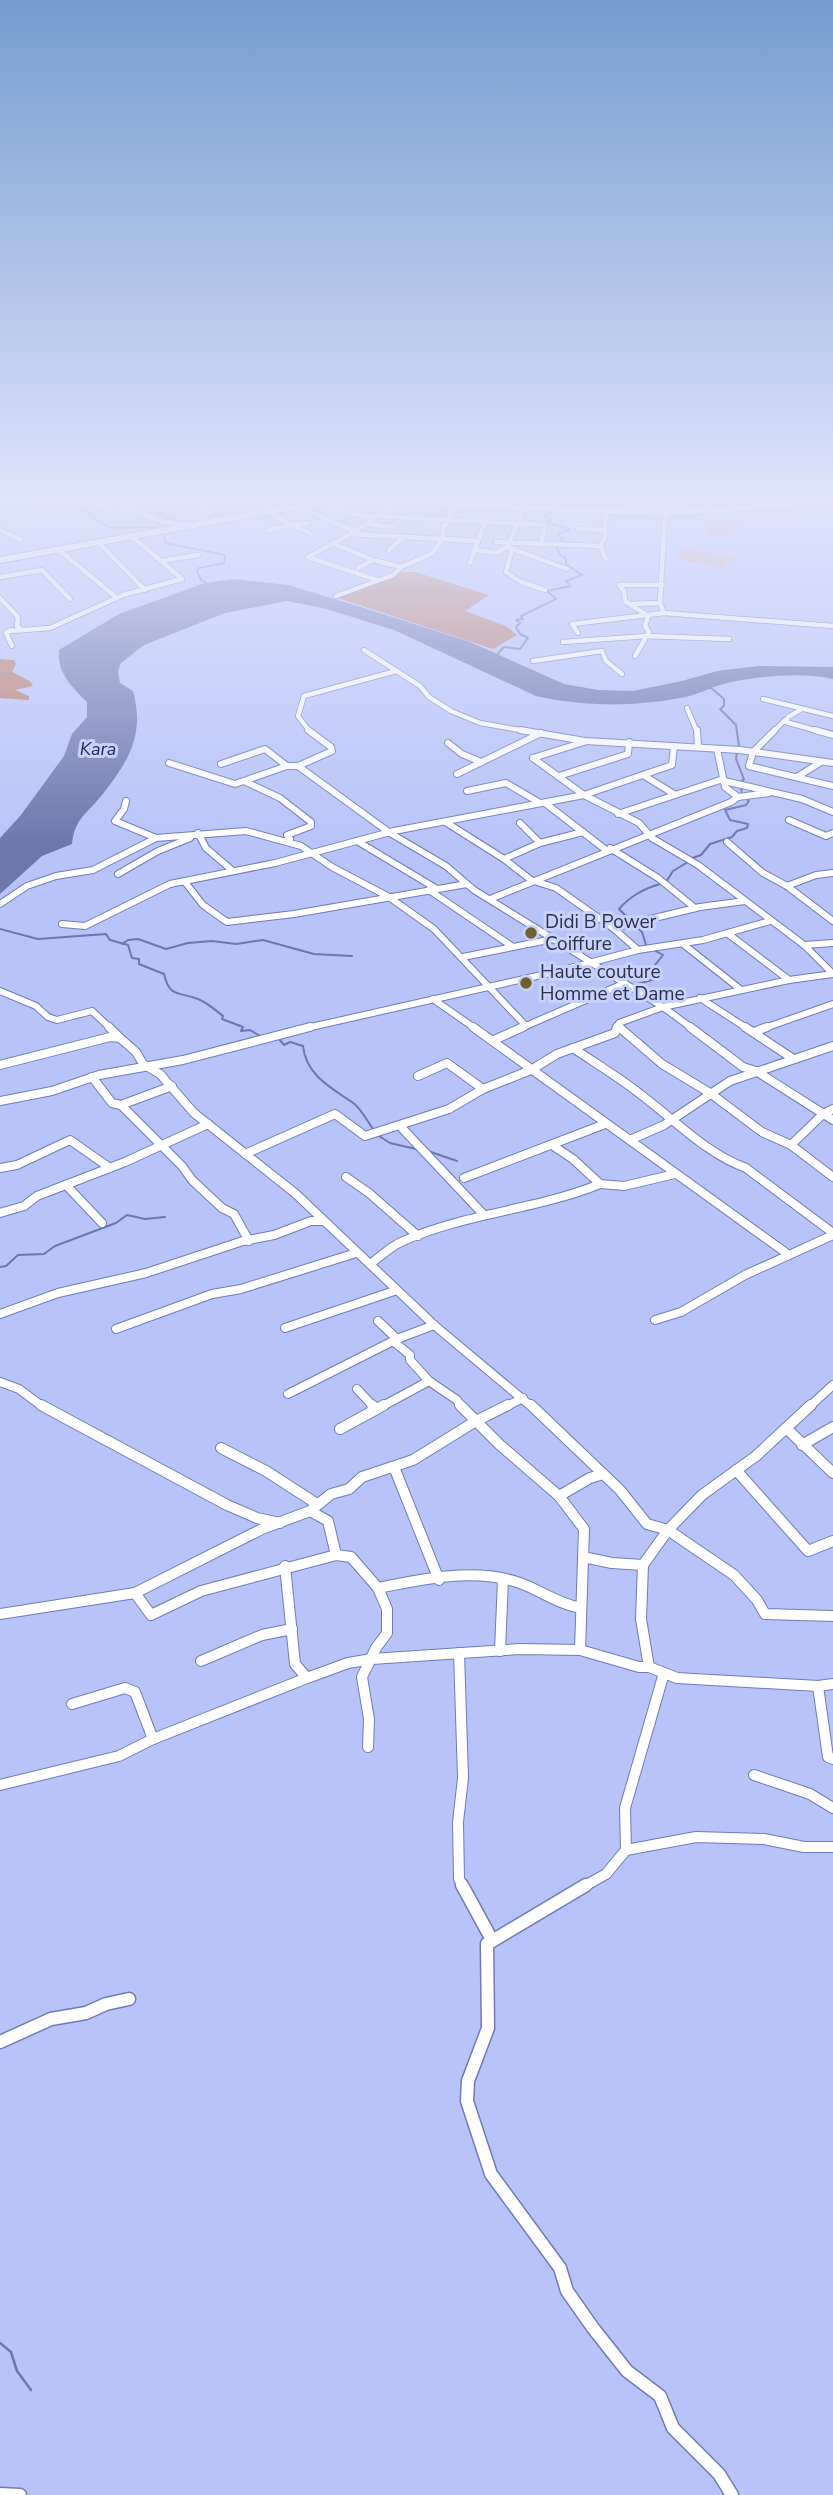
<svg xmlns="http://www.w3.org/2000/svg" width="833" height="2495" font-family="'Nunito Sans',sans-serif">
<rect width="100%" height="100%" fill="#b8c4f9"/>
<!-- green -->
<g fill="#d4a69b">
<polygon points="751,513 804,515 807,516 740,521 737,523 741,524 730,521 738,532 709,537 707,529 715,522"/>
<polygon points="687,548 735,558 723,568 675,558"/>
</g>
<!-- forest -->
<g fill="#b8796a">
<polygon points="402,572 415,572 489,595 465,611 506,626 517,635 493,649 338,598"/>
<polygon points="0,659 14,660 16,664 12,672 30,681 33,686 15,690 29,696 29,700 0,698"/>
</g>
<!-- water -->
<path fill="#6c77ad" d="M234,579L288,585L364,608L470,642L564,684L598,690L633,691L682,681L717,671L759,666L833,667V679C801,672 764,676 731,682C715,685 701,694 685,697C637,707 584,707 536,696L394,630L323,608L287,601L225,613L144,645L121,663L118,671L120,683L133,691C145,734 129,761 102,795C86,815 75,818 72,844L42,856L0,894V838L21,815L64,756L72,734L87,717V702C71,686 57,673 59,650L119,614L205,583Z"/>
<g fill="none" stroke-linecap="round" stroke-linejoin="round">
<!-- stream-far1 -->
<g stroke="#6c77ad" stroke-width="2">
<polyline points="156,497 155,501 140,505 173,520"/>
<polyline points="530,497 540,502 540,506"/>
<path d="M0,506L79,508C93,512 98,525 113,528C128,530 141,524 158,529"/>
<polyline points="538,511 550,519 550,523 570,530 558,534 563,541 558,543"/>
<polyline points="164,534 165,543 225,555 224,563 199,568 197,571 201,580 208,584"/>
<polyline points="495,657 504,647 520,649 528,638 520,634 516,627 520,623 516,620 523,619 521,616 556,599 547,591 571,586 566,581 582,575 566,564 566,558 560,555 556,545"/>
<polyline points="710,687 724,699 724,706 720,709 736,725 739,746"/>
<polyline points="737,751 736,759 744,779 740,783 742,794"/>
<polyline points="692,858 701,855 710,844 732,837 737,831 747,828 748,824 730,820 725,810 746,805 749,801 745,798"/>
<polyline points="666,882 673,871 688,862"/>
<path d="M0,929L38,939L106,934L110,940L128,945L132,958L139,959V964L164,974C170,999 179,991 198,999C208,1003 215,1010 223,1016L222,1019L243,1027L241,1031L250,1030L260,1036"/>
<polyline points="122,944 128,940 138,939 166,949 188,943 212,941 236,944 263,940 314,954 352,956"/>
<path d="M646,945L642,932L619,909C629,897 645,888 660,884"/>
<polyline points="634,985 659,978 655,965 663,955 654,950"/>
<path d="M279,1039L284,1045L290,1042L303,1046C306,1075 331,1088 352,1102C361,1108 367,1121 373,1129"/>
<polyline points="379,1136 390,1143 416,1149"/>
<polyline points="428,1151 457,1161"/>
<polyline points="0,1267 6,1266 18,1255 44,1254 55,1246 116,1223 127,1215 145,1219 165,1217"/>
</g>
<!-- stream -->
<polyline stroke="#6c77ad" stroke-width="2.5" points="0,2343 11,2352 17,2371 31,2390"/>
<defs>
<g id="minor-far4">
<polyline points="104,497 163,522 190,525"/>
<polyline points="192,497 211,513"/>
<polyline points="230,497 241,506"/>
<polyline points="272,497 288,508"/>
<polyline points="311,497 320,503"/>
<polyline points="679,497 692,512"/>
<polyline points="702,497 715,511"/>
<polyline points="749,497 760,507"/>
<polyline points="794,497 806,498"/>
<polyline points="805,497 824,502"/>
<polyline points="656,499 660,512"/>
<path d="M83,503C112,510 113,501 137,500C158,499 172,501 193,497"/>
<polyline points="328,503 352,514 376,517"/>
<polyline points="450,505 450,520 545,525 541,545"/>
<polyline points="297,507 355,531"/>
<polyline points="525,507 507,547 567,569"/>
<polyline points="606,510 605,538 600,546 606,559"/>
<polyline points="269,512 292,525 269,530"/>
<polyline points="665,513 660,603 664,613 833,626"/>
<polyline points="308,523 292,525 311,534"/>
<polyline points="367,524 394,527"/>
<polyline points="578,529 605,530"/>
<polyline points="0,530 21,540"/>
<polyline points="351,534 478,541"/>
<polyline points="133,537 182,579"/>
<polyline points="496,542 600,546"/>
<polyline points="99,543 145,590"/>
<polyline points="334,544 373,560 401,567"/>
<polyline points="59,550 117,598"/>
<polyline points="389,550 402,538"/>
<polyline points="476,550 496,553 507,547"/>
<polyline points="512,550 506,572 521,582 545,590"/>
<polyline points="161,561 198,555"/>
<polyline points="470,563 485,521"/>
<polyline points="358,568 373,560"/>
<polyline points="0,577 42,570 70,599"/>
<polyline points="377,580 308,557 356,531 398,502"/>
<polyline points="336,596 393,575 401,567 431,554 442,540 444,527 450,520 378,516"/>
<polyline points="0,598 18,617 17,626 22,630"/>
<polyline points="629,604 660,603"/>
<polyline points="11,630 6,633 12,646"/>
<polyline points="10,631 50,628 123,595 182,579"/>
<polyline points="578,633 572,624 664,613"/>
<polyline points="563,642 647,636 729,639"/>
<polyline points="364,650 420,686 429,697 451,711 480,723 531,732"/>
<polyline points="635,656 649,632 645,626 648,616 625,601 624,591 619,585 663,585"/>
<polyline points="533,661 602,651 606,661 622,674"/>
<polyline points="763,699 833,716"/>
<polyline points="687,708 697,732"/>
<polyline points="802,709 788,717 786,722 821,732"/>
<polyline points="310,732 298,716 304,696 396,671"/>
<polyline points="773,732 785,720"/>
</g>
<g id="minor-far3">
<polyline points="520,730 585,741 740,750 833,763"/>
<polyline points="697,730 698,747"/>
<polyline points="775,730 753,752 749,766 833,786"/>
<polyline points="815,730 833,735"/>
<polyline points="448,743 462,754 481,762"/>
<polyline points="533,758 584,795 639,823 652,838 698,865 804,945 833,974"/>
<polyline points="533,758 584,742"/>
<polyline points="169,763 235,784 287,766 298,766 390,833 446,866 474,890 663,1007 789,980 833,974"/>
<polyline points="221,764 265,749 287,766"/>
<polyline points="298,766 332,751 331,747 308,730"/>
<polyline points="457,774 541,733"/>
<polyline points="643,775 674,794"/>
<polyline points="559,776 628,754 629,742"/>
<polyline points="797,777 821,762"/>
<polyline points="246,782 280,798 311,822 311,826 287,835 290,839 286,841"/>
<polyline points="467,791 506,783 540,803"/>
<polyline points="738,797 769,793"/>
<polyline points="126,801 124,809 115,821 156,838"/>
<polyline points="545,803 606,850"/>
<polyline points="618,814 720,780 802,799 833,812"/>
<polyline points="789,820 826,836 833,833"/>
<polyline points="447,823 504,859"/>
<polyline points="520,823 540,843"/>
<polyline points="198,833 206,848 233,871"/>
<polyline points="357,841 437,889"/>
<polyline points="727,842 763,873 787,886 833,921"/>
<polyline points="610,848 658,878 695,908"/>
<polyline points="118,874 158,851 190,838"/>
<polyline points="185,882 203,905 227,922 294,914 467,884"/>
<polyline points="787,886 816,875 833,873"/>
<polyline points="429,890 513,947"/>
<polyline points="490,899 731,802 738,797 725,787 717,749"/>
<polyline points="0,904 27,886 56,876 93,870 156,838 246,831 301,846 332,867 389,897 434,929 526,1026"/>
<polyline points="62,924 85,926 170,884 275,863 394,831 584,795 672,765 674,746"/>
<polyline points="613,928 700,907 745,901"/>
<polyline points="727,933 789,980"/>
<polyline points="683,944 740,989"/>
<polyline points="804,945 833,943"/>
<polyline points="638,950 703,940 770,921"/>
<polyline points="463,957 553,939"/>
<polyline points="0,991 36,1006 48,1017 57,1020 92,1011 111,1029"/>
<polyline points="700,998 748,1029"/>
<polyline points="433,999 476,1029"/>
<polyline points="617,1026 621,1029"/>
<polyline points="302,1029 559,971 638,950 613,928 556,888 531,880 504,859 540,843 583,832"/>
<polyline points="519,1029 625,983"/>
<polyline points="617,1029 619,1023 663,1007 693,1029"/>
<polyline points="762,1029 833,1004"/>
</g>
<g id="minor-far2">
<polyline points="109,1027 120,1038"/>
<polyline points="473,1027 789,1255"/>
<polyline points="619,1027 662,1064 710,1093 762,1132 791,1145"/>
<polyline points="690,1027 743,1067 756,1071 833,1120"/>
<polyline points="745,1027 792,1058"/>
<polyline points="754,1032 767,1027"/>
<polyline points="494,1040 523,1027"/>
<path d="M573,1048C595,1063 619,1077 640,1094C674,1119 705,1153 746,1168L833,1233"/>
<polyline points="0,1065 110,1037 120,1038 136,1052 143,1064 160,1074 194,1113 296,1194 434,1325 532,1407"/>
<polyline points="418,1076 447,1063 483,1089"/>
<polyline points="92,1077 112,1103 121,1105"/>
<polyline points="172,1086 121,1105 182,1166 192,1180 222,1208 234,1214 249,1241"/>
<polyline points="0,1101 52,1091 99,1075 183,1060 310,1027"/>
<polyline points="833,1109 823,1114 791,1145 833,1177"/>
<polyline points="400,1126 483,1214"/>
<polyline points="630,1140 664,1125 730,1081 833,1046"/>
<polyline points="552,1145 573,1159 600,1184 624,1186 675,1174"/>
<polyline points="245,1154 335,1114 365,1136 449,1109 483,1089 531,1070 557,1054 615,1033 617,1027"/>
<polyline points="0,1168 17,1165 70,1140 110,1168"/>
<polyline points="346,1177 369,1193 418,1236"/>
<polyline points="464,1178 605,1124"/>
<polyline points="66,1185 102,1223"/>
<polyline points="0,1213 24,1206 37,1196 125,1162 208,1124"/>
<path d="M370,1264C380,1257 390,1247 401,1242C465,1213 536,1210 600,1184"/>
<polyline points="0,1314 58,1293 146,1273 243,1241 274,1235 311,1221 323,1221"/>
<polyline points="655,1320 681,1312 745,1275 833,1235"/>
<polyline points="378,1321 397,1339"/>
<polyline points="285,1328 397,1290"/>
<polyline points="116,1329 212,1294 241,1289 356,1253"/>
<polyline points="393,1341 410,1355 410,1360 429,1381 457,1400 461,1407"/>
<polyline points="0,1382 19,1389 43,1407"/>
<polyline points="357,1389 374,1407"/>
<polyline points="288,1394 397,1339 434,1325"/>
<polyline points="381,1407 429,1381"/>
<polyline points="505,1407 523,1398"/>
<polyline points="809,1407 833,1385"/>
</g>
<g id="minor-far1">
<polyline points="41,1405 227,1505 257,1518 280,1523"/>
<polyline points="372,1405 376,1409"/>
<polyline points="460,1405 500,1445 559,1496 584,1529 580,1650"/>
<polyline points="531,1405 620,1490 647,1524 668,1530 734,1575 757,1600 765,1614 833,1616"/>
<polyline points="786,1428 833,1473"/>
<polyline points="340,1429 384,1405"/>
<polyline points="802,1445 833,1427"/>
<polyline points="221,1448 266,1471 317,1504"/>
<polyline points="394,1467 439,1580"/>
<polyline points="736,1470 808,1551 833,1541"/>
<polyline points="559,1496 590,1478 603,1474"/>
<polyline points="310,1511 328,1521 336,1555"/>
<polyline points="583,1557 612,1563 643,1565"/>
<polyline points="285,1566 295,1664 307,1678"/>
<path d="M378,1588C422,1579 473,1568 517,1582C539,1589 557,1604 581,1608"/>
<polyline points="135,1593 151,1615 201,1591 336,1555 351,1557 378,1588 387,1609 387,1633 376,1648 362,1677 369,1719 368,1747"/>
<polyline points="0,1614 135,1593 262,1529 310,1511 331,1494 349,1489 362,1477 413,1460 476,1421 508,1405"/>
<polyline points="500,1651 503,1579"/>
<polyline points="459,1653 463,1778 458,1822 459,1879 463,1887"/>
<polyline points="201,1661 262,1635 292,1629"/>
<polyline points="649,1667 641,1619 643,1565 668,1530 702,1495 756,1456 811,1405"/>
<polyline points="818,1686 828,1757 833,1759"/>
<polyline points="72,1704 125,1688 135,1692 153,1739"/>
<polyline points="754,1775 810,1794 833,1808"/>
<polyline points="0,1785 119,1756 153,1739 307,1678 348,1663 372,1659 520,1649 580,1650 639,1667 649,1667 677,1678 818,1686 833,1684"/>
<polyline points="626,1850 625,1808 664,1673"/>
<polyline points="583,1887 606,1874 626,1850 696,1837 764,1839 804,1847 833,1847"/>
</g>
<g id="minor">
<polyline points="462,1885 492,1940"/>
<polyline points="586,1885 487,1944 488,2028 468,2081 467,2101 491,2174 560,2268 567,2291 593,2328 627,2371 660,2396 673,2428 719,2474 732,2495"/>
<polyline points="0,2042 51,2019 86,2013 106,2004 129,1999"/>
<polyline points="0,2494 20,2495"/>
</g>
<polyline id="major" points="0,560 288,508 347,501 665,513 833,502"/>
</defs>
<!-- minor-far4 casing -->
<use href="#minor-far4" stroke="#6e7bb8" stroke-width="6"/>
<!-- minor-far3 casing -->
<use href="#minor-far3" stroke="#6e7bb8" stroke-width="8"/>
<!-- minor-far2 casing -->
<use href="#minor-far2" stroke="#6e7bb8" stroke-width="10"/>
<!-- minor-far1 casing -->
<use href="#minor-far1" stroke="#6e7bb8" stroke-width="12"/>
<!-- minor casing -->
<use href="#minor" stroke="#6e7bb8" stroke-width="15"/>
<!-- major casing -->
<use href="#major" stroke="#6e7bb8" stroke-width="8"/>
<!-- minor-far4 -->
<use href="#minor-far4" stroke="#fff" stroke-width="4.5"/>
<!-- minor-far3 -->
<use href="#minor-far3" stroke="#fff" stroke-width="6"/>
<!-- minor-far2 -->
<use href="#minor-far2" stroke="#fff" stroke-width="8"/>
<!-- minor-far1 -->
<use href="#minor-far1" stroke="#fff" stroke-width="10"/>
<!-- minor -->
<use href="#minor" stroke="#fff" stroke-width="12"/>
<!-- major -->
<use href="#major" stroke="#fff" stroke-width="6"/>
</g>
<!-- sky -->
<linearGradient id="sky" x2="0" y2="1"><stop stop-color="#769cd0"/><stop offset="0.59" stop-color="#dfe4fc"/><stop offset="1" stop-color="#dfe4fc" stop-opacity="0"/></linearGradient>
<rect width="833" height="846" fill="url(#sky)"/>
<!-- markers -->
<g fill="#6f612f" stroke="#c8d2fb" stroke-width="2.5">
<circle cx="531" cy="933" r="7"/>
<circle cx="526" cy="983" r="7"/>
</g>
<g text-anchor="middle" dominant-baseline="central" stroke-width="6" stroke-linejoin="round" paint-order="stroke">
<!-- far-water labels -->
<g font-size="18" font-style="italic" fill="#1f2465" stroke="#c8d2fb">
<text x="98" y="749">Kara</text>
</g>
<!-- poi labels -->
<g font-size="19" fill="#2b314b" stroke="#c8d2fb" text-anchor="start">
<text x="545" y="922">Didi B Power<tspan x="545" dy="22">Coiffure</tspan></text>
<text x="540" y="972">Haute couture<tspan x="540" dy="22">Homme et Dame</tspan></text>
</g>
</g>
</svg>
